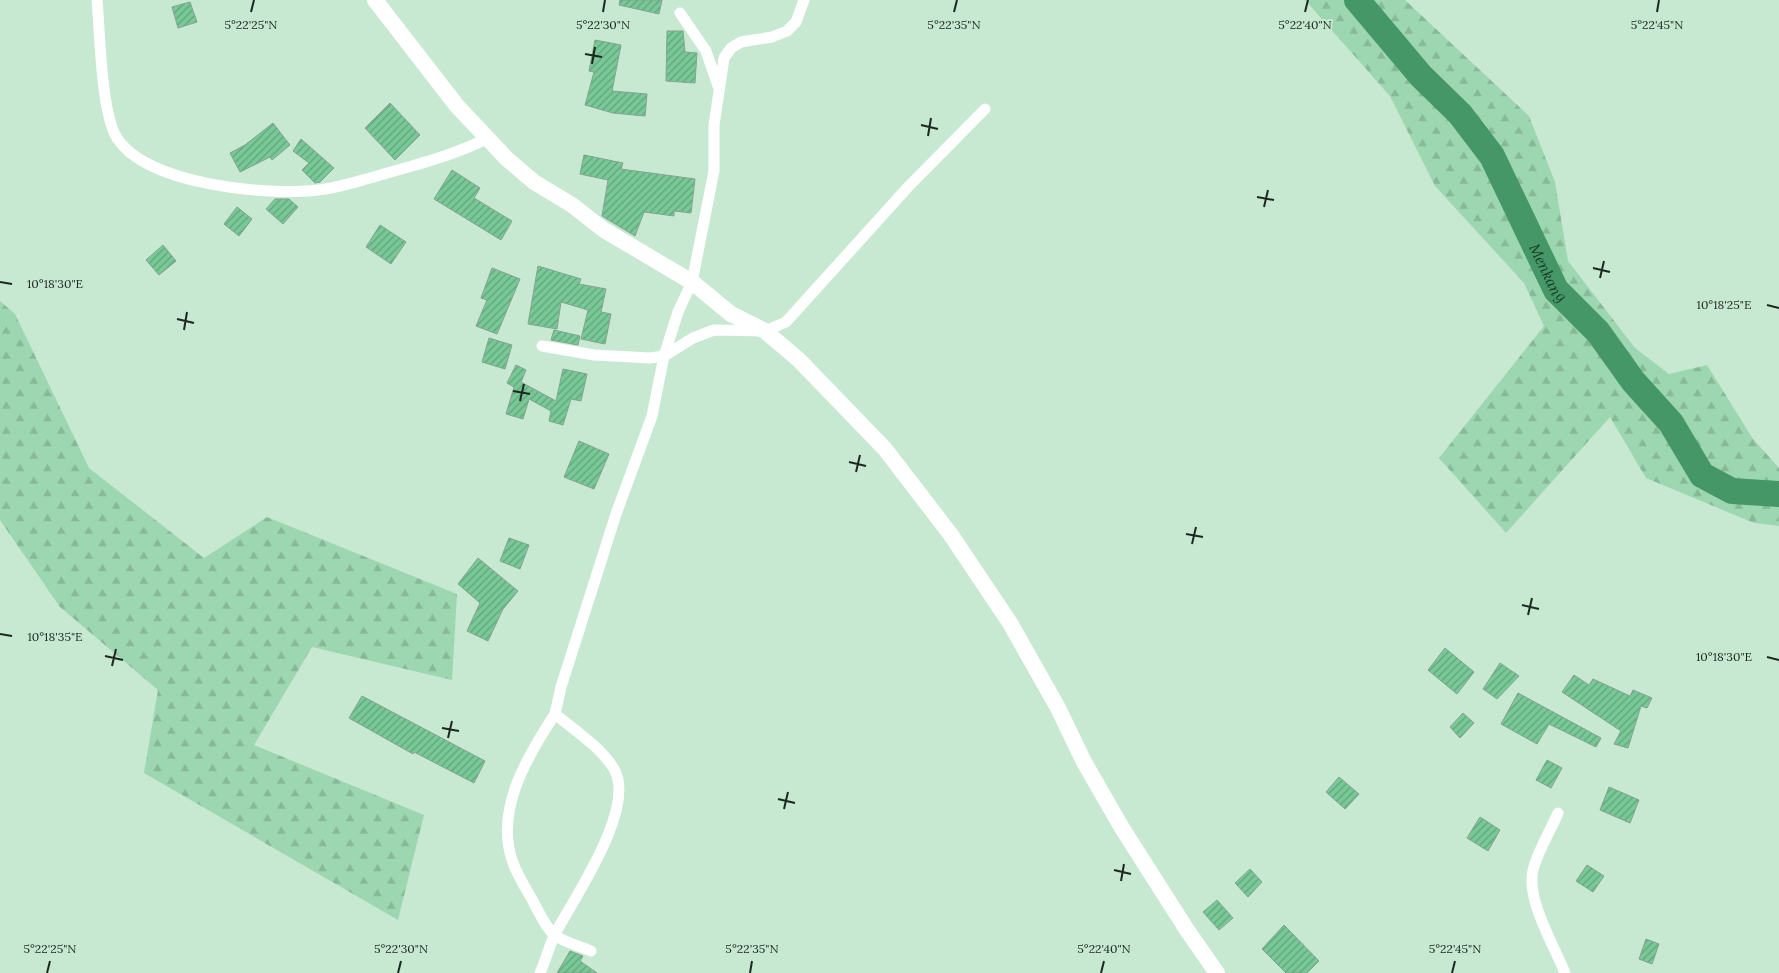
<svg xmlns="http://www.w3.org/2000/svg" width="1779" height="973" font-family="Lora,serif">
<defs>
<pattern id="forest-firs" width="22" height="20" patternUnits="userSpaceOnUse" patternTransform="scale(1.25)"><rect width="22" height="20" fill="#9dd7b1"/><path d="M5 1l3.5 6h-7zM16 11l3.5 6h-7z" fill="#87b998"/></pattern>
<pattern id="building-hatch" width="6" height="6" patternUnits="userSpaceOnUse" patternTransform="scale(1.25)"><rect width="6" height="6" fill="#78c997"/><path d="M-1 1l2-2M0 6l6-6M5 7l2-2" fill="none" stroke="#62a37b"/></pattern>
</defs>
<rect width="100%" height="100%" fill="#c7e8d1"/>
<!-- forest -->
<g fill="url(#forest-firs)">
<polygon points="1305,0 1405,0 1529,116 1555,182 1568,261 1635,348 1669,374 1707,365 1753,439 1779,468 1779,526 1754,523 1646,478 1610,417 1506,533 1439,458 1544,326 1524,283 1435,186 1390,96"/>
<polygon points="0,301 15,314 89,468 204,558 267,517 457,594 452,680 312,647 254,745 424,815 398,920 144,773 158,690 60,607 0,520"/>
</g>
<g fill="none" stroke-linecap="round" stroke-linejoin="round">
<!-- river -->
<path stroke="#459767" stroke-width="26" id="s1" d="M1357,0L1421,76L1460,114L1492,156L1556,290L1598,332L1633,381L1671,423L1702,475L1732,491L1779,494"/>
</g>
<!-- building -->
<g fill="url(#building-hatch)" stroke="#84a38e">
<polygon points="620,0 662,0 659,14 619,5"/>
<polygon points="190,2 197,22 178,28 172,7"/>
<polygon points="667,31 683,31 685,52 697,53 695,83 666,81"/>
<polygon points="595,40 621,45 612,91 647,94 645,116 613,113 585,105 594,72 589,71"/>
<polygon points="390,103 420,135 395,160 365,128"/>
<polygon points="273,123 290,145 272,160 270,157 240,172 230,153 245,145"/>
<polygon points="301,139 334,168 320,182 315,183 302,170 309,163 293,151"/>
<polygon points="584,155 623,163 621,169 695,179 691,213 674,211 674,216 644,212 635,236 602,216 608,180 580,174"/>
<polygon points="452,170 480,188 474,198 512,221 501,240 434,199"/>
<polygon points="275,199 289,199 298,207 283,224 266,209"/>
<polygon points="237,207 252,219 239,236 224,224"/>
<polygon points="380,225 406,242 391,264 366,247"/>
<polygon points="163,245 176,261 159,275 146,260"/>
<polygon points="538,266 581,279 579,284 606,289 601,312 611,314 605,344 581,339 588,310 561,302 557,329 528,324"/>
<polygon points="492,268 520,279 497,334 476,326 487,300 481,298"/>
<polygon points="554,330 580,336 578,345 551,340"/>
<polygon points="489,338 512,345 505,369 482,362"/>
<polygon points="516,365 526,370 521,382 556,401 563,369 587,374 581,401 571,399 563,425 549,421 551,411 529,399 523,419 506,414 514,387 507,383"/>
<polygon points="579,441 609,454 594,489 564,477"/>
<polygon points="509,538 529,545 520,569 500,561"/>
<polygon points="478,558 518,591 503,609 488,641 467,631 480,603 458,584"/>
<polygon points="1445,648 1474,672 1457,694 1428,670"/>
<polygon points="1500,663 1519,676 1497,699 1483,689"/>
<polygon points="1574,675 1589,685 1593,679 1630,696 1633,690 1652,698 1647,708 1641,706 1628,748 1614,744 1621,731 1562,692"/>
<polygon points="1518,693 1601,738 1596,747 1549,724 1537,744 1501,724"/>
<polygon points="362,696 485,761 474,783 414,752 413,754 349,718"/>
<polygon points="1463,713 1474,723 1460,738 1450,727"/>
<polygon points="1547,760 1562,768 1551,788 1536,780"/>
<polygon points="1339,777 1359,794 1345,809 1326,792"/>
<polygon points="1609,787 1639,800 1630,823 1600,810"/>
<polygon points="1480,817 1500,830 1488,851 1467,838"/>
<polygon points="1587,865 1604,876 1593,892 1576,881"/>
<polygon points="1250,869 1262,882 1248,897 1235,883"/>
<polygon points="1217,900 1233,918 1219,930 1203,912"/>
<polygon points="1284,925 1319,961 1307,973 1286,973 1262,949"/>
<polygon points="1646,939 1659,944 1652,964 1639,959"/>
<polygon points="570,951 583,956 580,961 597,973 557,973"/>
</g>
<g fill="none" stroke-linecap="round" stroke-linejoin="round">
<!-- street -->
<g stroke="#fff" stroke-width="11">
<path d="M97,0C100,32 101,113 117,138C147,185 267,196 318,190C338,188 358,181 377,176C414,165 453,156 488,138"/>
<polyline points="680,13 706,51 718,86"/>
<polyline points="542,346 594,355 650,358 664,356 693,338 714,330 765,331 786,322 908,187 985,109"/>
<path d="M555,714C528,755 495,809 512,860C516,872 523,884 529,894C535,904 547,931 556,936C566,943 580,946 591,951"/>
<path d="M1558,813C1550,832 1538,850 1533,870C1526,900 1554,945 1565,973"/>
<path d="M540,973C546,960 549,946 555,934C574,898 637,808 614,769C601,747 574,730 555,714L561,687L616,514L652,416L664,356L678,312L692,282L714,171V125L724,58L731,48L741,42L772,37L787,31L796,22L804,0"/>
</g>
<!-- secondary -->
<polyline stroke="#fff" stroke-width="16" points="375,0 457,106 507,159 534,182 572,205 604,230 692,282 731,314 765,331 799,360 885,449 951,535 1010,623 1058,708 1084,762 1122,828 1187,930 1217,973"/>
</g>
<!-- ticks -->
<path fill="none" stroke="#1c2820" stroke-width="2" d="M251,12L254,0M603,12L605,0M954,12L957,0M1305,12L1308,0M1657,12L1659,0M585,54L602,57M592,64L595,47M921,125L938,129M928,136L931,118M1257,197L1274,200M1264,207L1268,190M1593,268L1610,272M1600,278L1604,261M0,282L12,284M1767,305L1779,308M177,319L194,323M184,330L187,312M513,391L530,394M520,401L524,384M849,462L866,466M856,472L860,455M1186,534L1203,537M1192,544L1196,527M1522,605L1539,609M1528,615L1532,598M0,634L12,636M105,656L123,660M1767,657L1779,660M112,666L116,649M442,728L459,731M448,738L452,721M778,799L795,803M784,809L788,792M1114,870L1131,874M1121,881L1124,864M47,973L50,961M398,973L401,961M750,973L752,961M1101,973L1104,961M1452,973L1455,961"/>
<g text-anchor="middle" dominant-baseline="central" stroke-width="4" stroke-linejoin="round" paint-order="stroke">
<!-- water labels -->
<g font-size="15" font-style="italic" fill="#183b26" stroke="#c7e8d1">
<text stroke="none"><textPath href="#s1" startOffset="336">Menkang</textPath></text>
</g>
</g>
<g font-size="12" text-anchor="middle" fill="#1c2820" stroke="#c7e8d1" stroke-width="4" stroke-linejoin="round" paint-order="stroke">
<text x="251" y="29">5°22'25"N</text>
<text x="603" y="29">5°22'30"N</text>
<text x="954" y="29">5°22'35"N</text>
<text x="1305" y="29">5°22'40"N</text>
<text x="1657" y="29">5°22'45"N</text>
<text x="55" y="288">10°18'30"E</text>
<text x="1724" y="309">10°18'25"E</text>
<text x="55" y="641">10°18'35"E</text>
<text x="1724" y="661">10°18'30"E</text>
<text x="50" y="953">5°22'25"N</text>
<text x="401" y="953">5°22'30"N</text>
<text x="752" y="953">5°22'35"N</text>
<text x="1104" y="953">5°22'40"N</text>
<text x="1455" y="953">5°22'45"N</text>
</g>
</svg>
